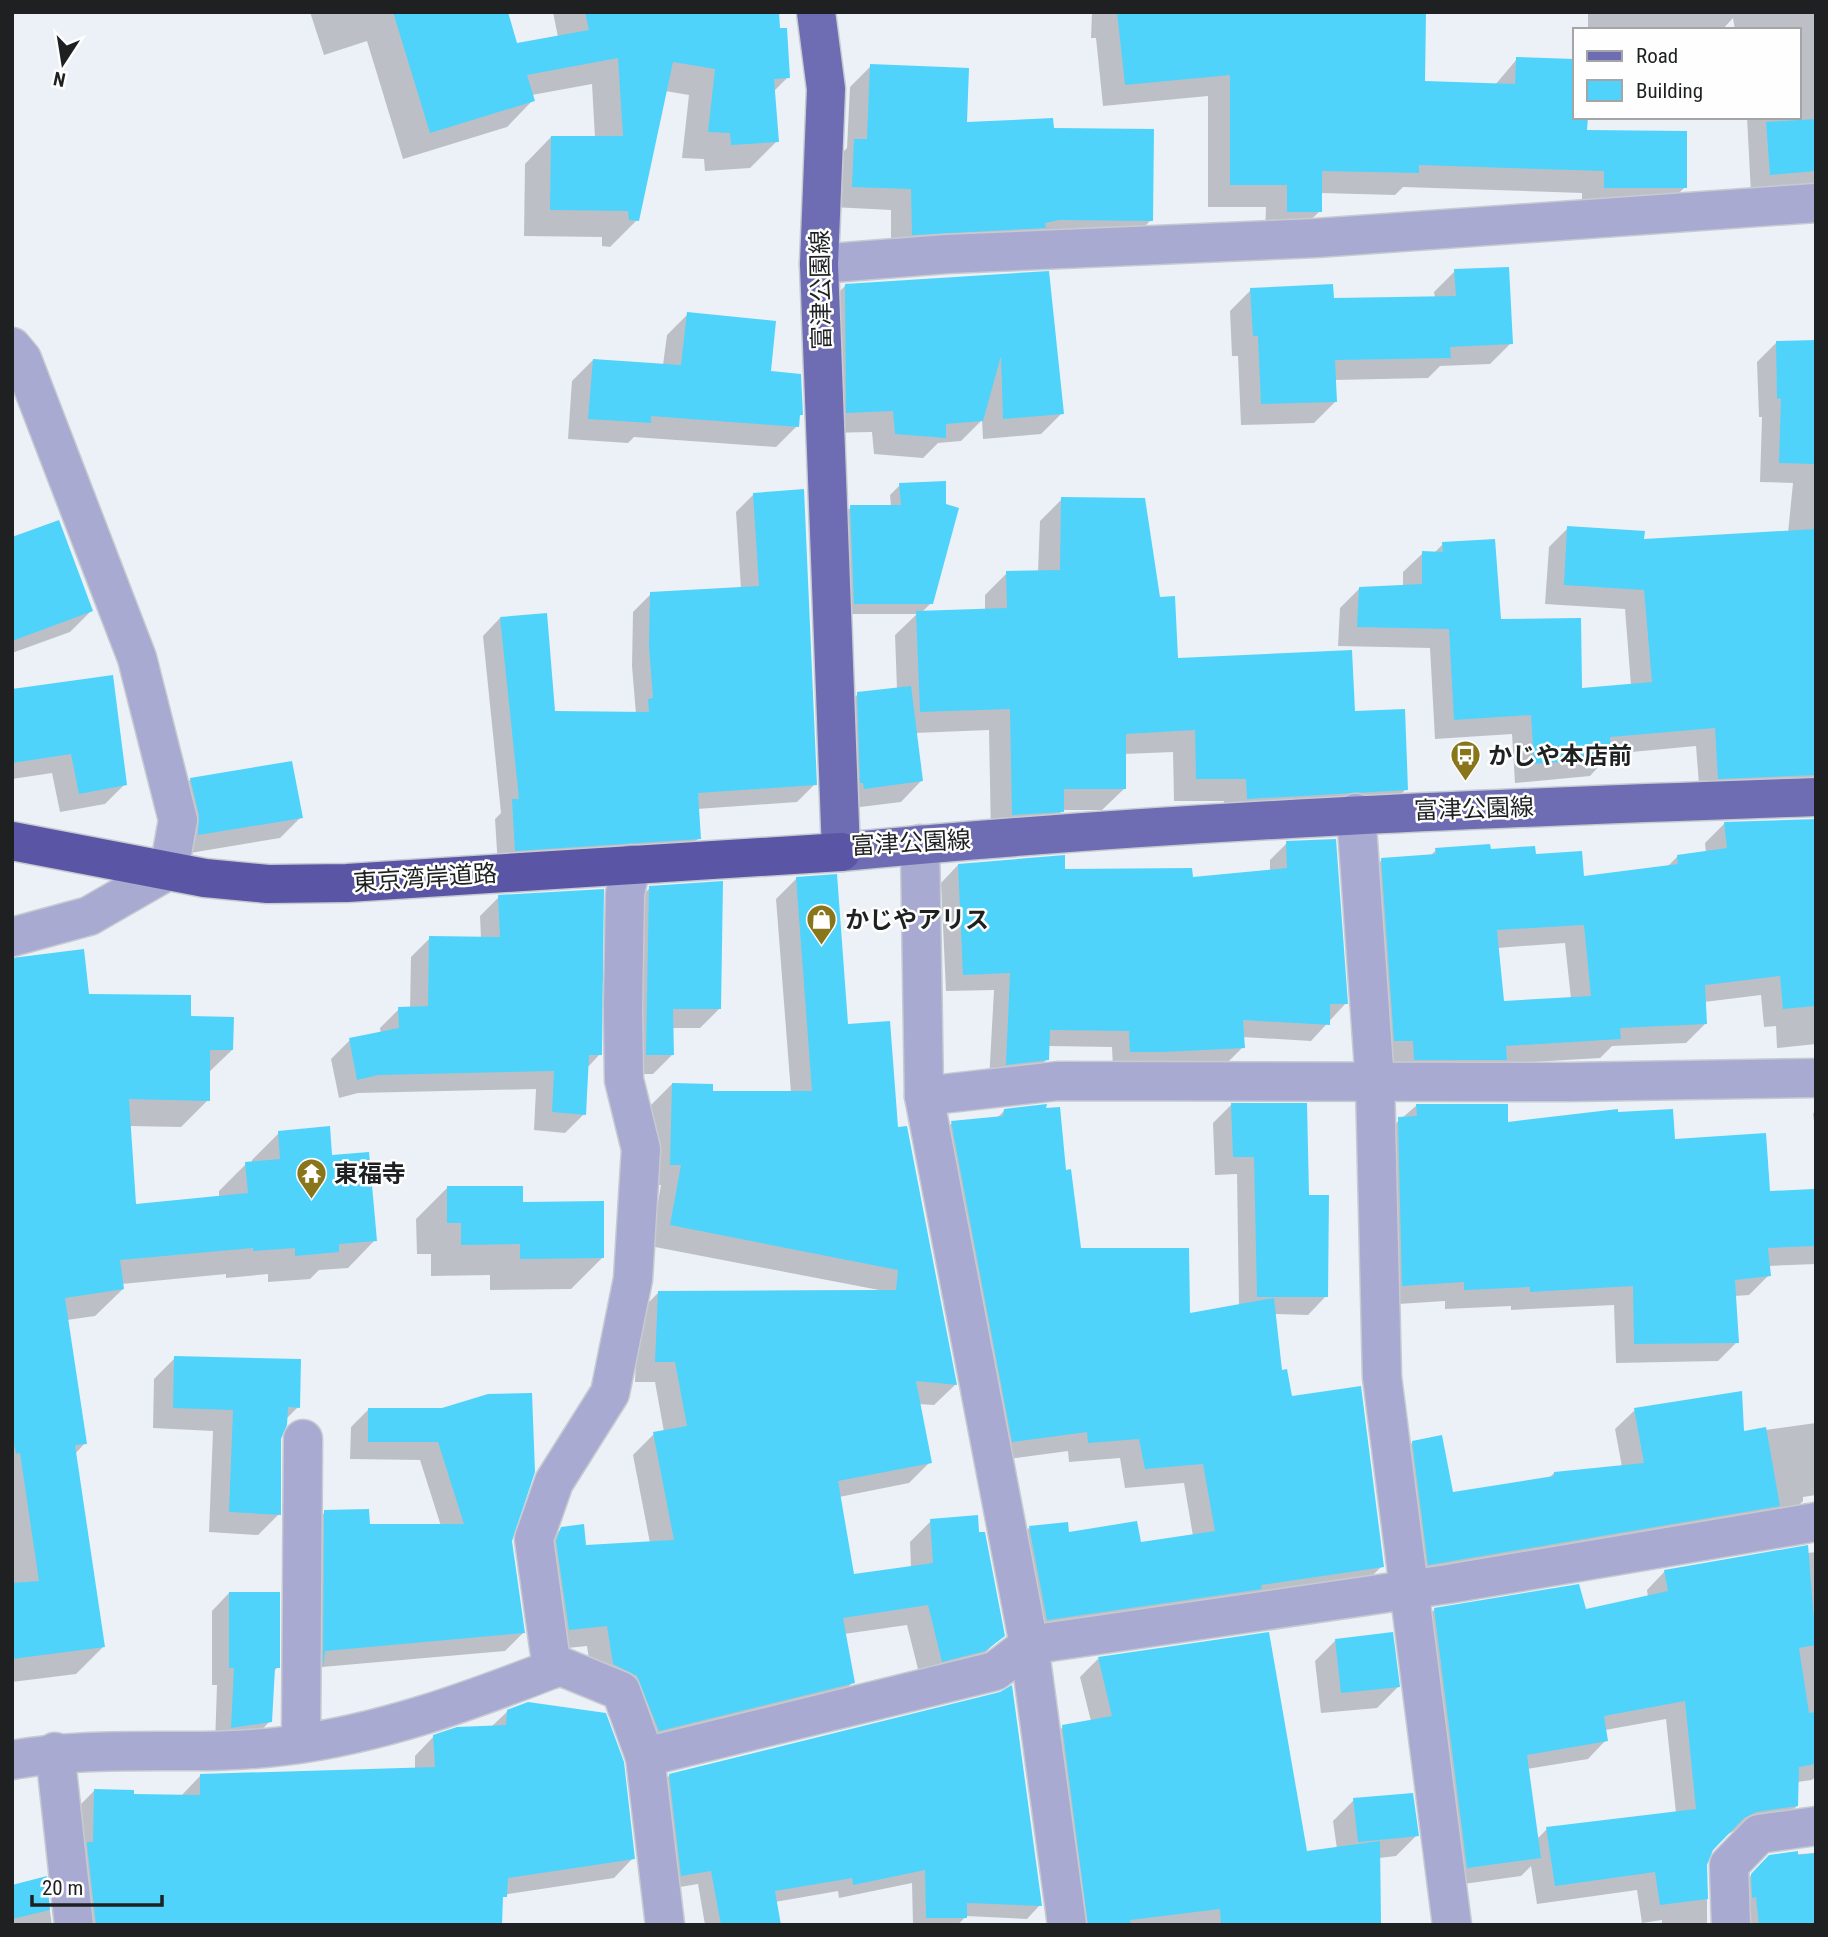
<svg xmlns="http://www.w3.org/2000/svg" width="1828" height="1937" font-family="'Roboto Condensed','Noto Sans JP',sans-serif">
<rect width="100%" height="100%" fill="#ecf1f8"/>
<!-- shadow -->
<g fill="#0003" fill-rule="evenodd">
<polygon points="310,12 506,12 516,45 558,37 553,12 777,12 788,77 773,92 777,141 750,168 705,171 704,159 682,158 689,95 665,91 637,220 610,247 602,246 602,237 524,236 525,164 551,137 595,138 592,84 532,95 533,100 507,127 403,159 367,41 324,55"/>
<polygon points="1092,12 1424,12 1424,83 1495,85 1517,59 1574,61 1574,117 1586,132 1685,187 1663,209 1582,209 1582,193 1403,187 1395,195 1320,193 1320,211 1297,233 1265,233 1266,207 1208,207 1208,96 1103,106 1096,38 1091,38"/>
<polygon points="1588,12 1816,12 1816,188 1751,194 1747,117 1798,117 1798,30 1735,30 1733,18 1722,30 1588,30"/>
<polygon points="871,66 966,124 1052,130 1151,220 1130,241 891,255 891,210 832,207 834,161 847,148 850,87"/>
<polygon points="1455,271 1511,343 1490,364 1440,366 1428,378 1334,380 1335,402 1314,423 1241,425 1238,356 1232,356 1230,311 1251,290 1332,300 1435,298 1434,292"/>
<polygon points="1048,273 1062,413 1041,434 983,439 982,420 961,441 938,443 923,458 874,454 872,432 826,433 824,307 845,286"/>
<polygon points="688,314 769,373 798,417 797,426 776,447 634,437 628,443 568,439 572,381 593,360 663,365 667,335"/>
<polygon points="1816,342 1816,806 1700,797 1696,746 1610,754 1590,776 1515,783 1512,734 1435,739 1430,648 1338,646 1340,608 1359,589 1403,587 1403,572 1423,553 1434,553 1443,544 1499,620 1581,690 1631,686 1625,609 1545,604 1549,547 1568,528 1642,541 1788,533 1793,483 1760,482 1762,417 1759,417 1757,362 1776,343"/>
<polygon points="900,485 931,603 921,613 985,611 985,595 1007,573 1038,572 1040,521 1062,499 1158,599 1177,660 1354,713 1406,789 1384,812 1225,820 1224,801 1174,801 1173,752 1124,754 1125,788 1102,810 1063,810 1040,833 991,837 989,730 915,733 921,781 901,802 844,809 837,715 858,694 897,689 895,635 917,614 844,614 841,517 851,507 891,507 890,495"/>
<polygon points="754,494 815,784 797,802 697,809 699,838 681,856 498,867 495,819 501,813 483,636 500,618 553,713 636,714 632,666 633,612 651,594 741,589 736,512"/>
<polygon points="12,539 91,611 70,632 12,653"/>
<polygon points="12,691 125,784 105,804 60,812 52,773 12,779"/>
<polygon points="191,779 301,817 280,838 178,855 170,800"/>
<path d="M1816,821V1044L1777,1048L1776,1026L1764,1027L1761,995L1704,1002L1705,1024L1686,1043L1612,1046L1600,1058L1500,1064L1395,1079L1394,1059H1375L1362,879L1382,860L1430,856L1436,850L1489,851L1534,856L1582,878L1667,867L1677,857L1706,853L1705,843L1724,824ZM1565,943L1571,999L1502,1003L1497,948Z"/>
<polygon points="1287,843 1346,1003 1311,1041 1242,1037 1243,1047 1226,1064 1113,1068 1112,1047 1048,1046 1047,1059 1030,1077 989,1081 994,990 946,991 941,883 958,865 1191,879 1270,871 1270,860"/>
<polygon points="797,878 846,1025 896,1129 955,1385 934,1405 918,1404 930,1462 909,1483 839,1497 853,1576 911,1568 910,1542 931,1521 1003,1635 982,1656 921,1681 907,1625 844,1634 853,1682 832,1703 638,1751 593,1685 587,1646 548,1650 541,1550 562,1528 585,1547 650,1543 633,1455 654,1434 664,1432 655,1382 635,1382 638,1313 659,1292 879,1290 650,1246 661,1185 649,1185 651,1105 672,1084 711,1093 791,1093 776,899"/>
<polygon points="650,888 720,1008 700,1028 672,1028 672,1055 653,1074 627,1074 630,907"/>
<polygon points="499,897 600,1054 587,1068 584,1114 565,1133 534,1130 536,1089 358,1093 339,1098 331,1059 350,1040 381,1034 380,1028 399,1009 410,1009 411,957 430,938 481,938 480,916"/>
<polygon points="12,958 87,996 189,1018 232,1050 208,1073 208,1100 181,1127 129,1126 135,1206 219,1198 219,1191 246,1164 252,1163 252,1160 279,1133 331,1157 375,1240 348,1268 319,1270 310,1279 268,1282 268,1274 226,1278 226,1274 122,1284 123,1289 95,1316 67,1320 85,1443 75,1454 103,1647 76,1674 12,1682"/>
<polygon points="1231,1105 1307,1196 1326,1296 1308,1315 1274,1314 1280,1372 1291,1398 1382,1566 1362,1586 1027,1639 1010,1548 1029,1528 1066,1524 1067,1534 1140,1544 1193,1536 1184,1483 1125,1488 1120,1458 1069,1462 1068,1451 993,1461 932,1143 952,1123 997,1118 1004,1111 1064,1172 1080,1250 1188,1315 1239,1306 1237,1174 1215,1175 1213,1123"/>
<polygon points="1417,1105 1506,1124 1617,1114 1769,1193 1816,1190 1816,1264 1768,1266 1769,1275 1749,1295 1734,1296 1737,1342 1718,1361 1616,1363 1614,1305 1511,1310 1511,1306 1445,1309 1445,1301 1383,1305 1379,1138"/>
<polygon points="1816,1108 1816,1137 1813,1114"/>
<polygon points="447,1188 521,1204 603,1257 571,1289 490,1290 490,1275 431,1276 431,1254 417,1254 416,1219"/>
<polygon points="175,1358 298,1407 285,1420 279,1438 279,1514 258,1535 209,1532 213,1431 153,1428 154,1379"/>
<polygon points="369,1409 442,1410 511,1541 523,1633 505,1651 322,1667 306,1683 307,1530 325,1512 368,1525 441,1526 420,1460 350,1459 351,1427"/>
<polygon points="1635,1410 1743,1433 1816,1423 1816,1495 1803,1497 1803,1501 1783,1521 1409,1583 1394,1462 1413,1442 1451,1494 1549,1478 1554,1473 1622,1467 1615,1429"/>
<path d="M1816,1552V1776L1812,1780L1797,1782V1806L1778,1824L1736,1830L1726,1835L1707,1857V1925H1662V1920L1642,1923L1637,1890L1537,1904L1531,1866L1521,1876L1449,1886L1416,1629L1434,1610L1585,1611L1648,1597L1647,1590L1665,1571ZM1666,1719L1676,1813L1547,1829L1537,1839L1527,1769L1588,1759L1606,1740L1605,1730Z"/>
<polygon points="229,1593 278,1667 273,1672 270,1721 253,1739 215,1745 217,1685 212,1685 212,1611"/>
<polygon points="1336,1640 1398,1687 1377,1708 1321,1713 1315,1661"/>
<polygon points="1098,1659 1306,1853 1337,1849 1333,1821 1354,1800 1417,1835 1396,1856 1379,1858 1364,1925 1068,1925 1045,1745 1063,1727 1091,1721 1080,1677"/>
<polygon points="1001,1694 1040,1905 1027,1919 966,1916 958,1925 913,1925 912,1883 839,1898 838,1891 775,1902 779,1925 705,1925 698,1884 668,1889 656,1789 670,1775"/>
<polygon points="508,1711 633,1858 614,1878 390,1912 391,1925 75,1925 75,1810 94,1791 132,1796 180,1797 200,1776 415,1769 415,1756 434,1736 491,1727"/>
<polygon points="1816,1853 1816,1925 1734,1925 1733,1894 1770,1856"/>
<polygon points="45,1878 52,1925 12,1925 12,1886"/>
</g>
<!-- building -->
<g fill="#4fd3fa" fill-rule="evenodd">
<polygon points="393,12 508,12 517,43 589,30 585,12 779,12 780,28 787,28 790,78 774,79 779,142 731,145 730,133 708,132 715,69 673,62 639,221 629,220 628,211 550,210 551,136 623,136 618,58 527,75 535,101 430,133"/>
<polygon points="1117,12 1426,12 1425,81 1515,84 1516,57 1574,59 1574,117 1588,117 1587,130 1687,131 1687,188 1604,188 1604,171 1419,165 1419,173 1322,171 1322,212 1287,212 1287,185 1230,185 1230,75 1125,85"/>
<polygon points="870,64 969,68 967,122 1053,118 1054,128 1154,129 1153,221 1059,220 1045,223 1046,228 912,235 911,189 852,187 854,139 867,139"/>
<polygon points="1816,119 1816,171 1770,175 1766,122"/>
<polygon points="1509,267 1513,344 1450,347 1451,358 1335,360 1337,402 1261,404 1258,336 1253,336 1250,288 1333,284 1334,298 1456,296 1454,269"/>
<polygon points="1049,271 1064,414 1003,419 1001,356 983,421 946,424 946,438 895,434 893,411 846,413 845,284"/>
<polygon points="687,312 776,321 771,371 801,374 803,415 800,415 799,427 651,416 651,423 588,419 593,359 681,365"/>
<polygon points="1816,340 1816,464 1779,463 1781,398 1777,399 1776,341"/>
<polygon points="946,481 946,504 959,508 933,604 854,604 850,505 901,505 899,483"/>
<polygon points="804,489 817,785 698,793 701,839 515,851 512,799 519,799 500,617 547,613 555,711 649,712 648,699 653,698 649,647 650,592 759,586 753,493"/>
<polygon points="1061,497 1145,498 1160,597 1175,596 1178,658 1352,650 1355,711 1405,709 1408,790 1247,799 1246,779 1196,779 1195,730 1126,734 1126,789 1064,789 1064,812 1012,815 1010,709 920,712 916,611 1007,608 1006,571 1060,570"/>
<polygon points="59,520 93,611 12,641 12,537"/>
<polygon points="1567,526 1645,531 1644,539 1816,529 1816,775 1718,779 1715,728 1610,737 1611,758 1534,764 1531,715 1454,720 1449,629 1357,627 1359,587 1422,584 1422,551 1443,552 1442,542 1495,539 1501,619 1581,618 1582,688 1652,682 1644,590 1564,585"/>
<polygon points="113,675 127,785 79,794 71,754 12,763 12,689"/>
<polygon points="911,686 923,781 864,789 863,783 860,783 857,692"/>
<polygon points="292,761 303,818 198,835 199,815 190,778"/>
<path d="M1816,819V1006L1783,1009L1780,976L1705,985L1707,1024L1620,1028L1621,1039L1506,1046L1507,1060H1414L1413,1041H1394L1381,858L1436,854L1435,848L1490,844L1491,849L1535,846L1536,854L1582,851L1584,876L1678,864L1677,855L1727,848L1724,822ZM1584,925L1591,996L1504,1001L1497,930Z"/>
<polygon points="1336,839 1348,1004 1330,1004 1330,1025 1243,1020 1245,1048 1162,1052 1130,1052 1129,1031 1050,1030 1049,1060 1006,1065 1010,973 963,975 958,864 1065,855 1065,869 1192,868 1193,877 1287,868 1286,841"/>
<polygon points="837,874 848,1024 890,1021 898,1127 907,1126 957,1385 916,1381 932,1463 838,1481 854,1574 933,1563 930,1519 978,1515 979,1532 985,1532 1005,1636 985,1651 942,1662 928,1605 843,1618 855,1683 659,1731 637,1676 613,1664 607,1626 569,1630 556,1541 561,1527 584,1524 586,1545 674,1540 653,1432 687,1426 675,1362 655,1362 658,1291 896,1290 898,1270 670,1225 681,1165 670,1165 672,1083 713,1084 713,1091 812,1091 796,877"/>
<polygon points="723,881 721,1009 673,1009 674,1055 646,1055 649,886"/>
<polygon points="604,889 602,1055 589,1055 586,1115 552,1112 554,1071 378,1075 357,1080 349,1038 399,1028 398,1007 428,1006 429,936 500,937 498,895"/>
<polygon points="84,949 89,994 191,995 191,1016 234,1017 233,1050 210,1050 210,1101 129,1099 136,1204 248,1193 245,1162 280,1159 278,1131 330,1126 332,1155 369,1152 377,1241 339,1244 339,1252 295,1256 295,1248 253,1251 253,1248 120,1260 124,1289 65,1298 87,1444 75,1445 105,1647 12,1659 12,1583 39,1581 20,1453 16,1454 12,1432 12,958"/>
<polygon points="1231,1103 1307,1103 1309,1195 1329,1195 1328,1297 1257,1297 1254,1157 1233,1157"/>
<polygon points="1047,1104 1046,1108 1060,1107 1066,1170 1071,1169 1081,1248 1189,1248 1190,1313 1274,1298 1282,1370 1287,1369 1292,1396 1361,1386 1384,1567 1261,1585 1262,1589 1047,1620 1029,1526 1068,1522 1069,1532 1137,1521 1141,1542 1215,1531 1203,1464 1145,1469 1139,1439 1088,1443 1087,1432 1012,1442 951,1121 1003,1116 1004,1109"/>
<polygon points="1416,1104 1508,1104 1508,1122 1618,1109 1618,1112 1673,1109 1675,1139 1766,1133 1770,1191 1814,1189 1816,1246 1768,1248 1771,1276 1735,1280 1739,1343 1634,1344 1633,1286 1530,1292 1530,1287 1464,1290 1464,1282 1402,1286 1398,1117 1417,1116"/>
<polygon points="447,1186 523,1186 523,1202 604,1201 604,1258 520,1259 520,1244 461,1245 461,1223 447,1223"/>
<polygon points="174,1356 301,1359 300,1408 288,1407 287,1425 281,1439 281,1515 229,1512 233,1410 173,1408"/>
<polygon points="1742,1391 1744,1431 1766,1427 1780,1506 1428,1565 1412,1441 1442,1435 1453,1492 1554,1476 1554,1472 1644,1463 1634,1408"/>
<polygon points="532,1393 535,1472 512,1541 525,1633 325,1651 323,1668 324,1510 369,1509 370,1524 464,1524 438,1442 368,1442 368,1408 442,1408 488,1394"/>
<polygon points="1808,1545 1816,1645 1799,1648 1809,1713 1816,1712 1816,1764 1799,1767 1798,1806 1756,1812 1744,1818 1713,1850 1707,1865 1708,1899 1660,1905 1655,1872 1555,1886 1546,1827 1696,1809 1685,1701 1604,1716 1608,1741 1527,1755 1541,1858 1467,1868 1434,1608 1579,1584 1586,1609 1668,1591 1664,1570"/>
<polygon points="229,1592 280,1592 280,1668 275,1668 272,1722 231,1728 234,1668 229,1668"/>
<polygon points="1269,1632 1307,1851 1380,1841 1381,1925 1221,1925 1220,1909 1130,1920 1131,1925 1088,1925 1062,1725 1112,1716 1098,1657"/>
<polygon points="1393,1632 1400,1687 1341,1693 1335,1639"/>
<polygon points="1012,1685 1042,1906 967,1903 967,1918 926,1918 925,1870 853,1885 852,1878 775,1891 781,1925 721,1925 711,1871 681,1876 669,1774 1000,1692"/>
<polygon points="528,1702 606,1713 624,1762 635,1859 508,1878 507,1897 503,1897 502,1925 96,1925 87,1845 87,1842 93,1842 94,1789 134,1790 134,1794 200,1795 200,1774 435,1767 433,1735 457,1727 506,1725 507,1710"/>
<polygon points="1413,1793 1419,1836 1358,1842 1353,1798"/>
<polygon points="1798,1851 1798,1855 1816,1853 1816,1925 1759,1925 1756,1897 1752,1898 1751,1874 1769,1855"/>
<polygon points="47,1876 50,1910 12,1919 12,1885"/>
</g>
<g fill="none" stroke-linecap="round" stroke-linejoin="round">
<defs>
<g id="minor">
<polyline points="819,264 947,254 1316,238 1816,203"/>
<polyline points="12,347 22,359 137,658 178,820 169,870 89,916 12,937"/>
<polyline points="1356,813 1375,1082 1382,1377 1452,1925"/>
<polyline points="920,844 924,1096 1029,1645 1067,1925"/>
<polyline points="924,1096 1058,1081 1569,1082 1816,1078"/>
<polyline points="552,1669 534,1539 554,1482 610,1393 633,1279 641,1149 624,1080 623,1007 625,894 631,864"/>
<polyline points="301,1743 303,1439"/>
<polyline points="55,1752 74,1925"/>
<polyline points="645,1757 665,1925"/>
<path d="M12,1760C102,1744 194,1757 284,1746C381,1734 470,1701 560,1666L621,1691L645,1757L995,1671L1029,1645L1448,1584L1816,1522"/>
<polyline points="1731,1925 1729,1865 1759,1834 1816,1826"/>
</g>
<path id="major" d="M816,12L826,89L819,264L841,852C1166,821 1490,808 1816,797"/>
<polyline id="highway" points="12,841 205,878 268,884 347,883 841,852"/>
</defs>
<!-- minor casing -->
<use href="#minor" stroke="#c7cbd1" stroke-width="41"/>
<!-- major casing -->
<use href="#major" stroke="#c7cbd1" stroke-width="41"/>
<!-- highway casing -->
<use href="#highway" stroke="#c7cbd1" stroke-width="41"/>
<!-- minor -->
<use href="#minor" stroke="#a8aad1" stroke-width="38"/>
<!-- major -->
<use href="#major" stroke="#6e6cb2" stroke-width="38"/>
<!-- highway -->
<use href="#highway" stroke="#5a55a5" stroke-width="38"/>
</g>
<!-- icons -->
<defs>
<symbol id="bus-pin" viewBox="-11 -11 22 30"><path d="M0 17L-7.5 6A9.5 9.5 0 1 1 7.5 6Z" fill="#89761a" stroke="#fefefe"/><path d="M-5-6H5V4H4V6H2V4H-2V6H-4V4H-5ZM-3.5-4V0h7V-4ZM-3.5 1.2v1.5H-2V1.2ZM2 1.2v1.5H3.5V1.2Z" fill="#fff"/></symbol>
<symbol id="shop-pin" viewBox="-11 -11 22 30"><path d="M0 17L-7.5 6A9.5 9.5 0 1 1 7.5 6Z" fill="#89761a" stroke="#fefefe"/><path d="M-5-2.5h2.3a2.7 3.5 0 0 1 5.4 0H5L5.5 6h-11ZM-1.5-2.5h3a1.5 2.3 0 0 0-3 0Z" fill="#fff"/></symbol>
<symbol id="temple-pin" viewBox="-11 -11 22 30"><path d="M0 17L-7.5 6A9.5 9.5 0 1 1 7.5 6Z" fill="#89761a" stroke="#fefefe"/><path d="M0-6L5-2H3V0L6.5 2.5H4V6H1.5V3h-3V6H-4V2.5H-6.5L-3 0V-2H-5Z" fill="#fff"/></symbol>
</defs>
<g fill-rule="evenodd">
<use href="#bus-pin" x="1448" y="738" width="35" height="47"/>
<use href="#shop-pin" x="804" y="902" width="35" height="47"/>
<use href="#temple-pin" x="294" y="1156" width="35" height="47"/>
</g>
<g text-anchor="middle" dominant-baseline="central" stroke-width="5" stroke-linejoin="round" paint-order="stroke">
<!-- street labels -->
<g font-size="24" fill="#1e2022" stroke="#fefefe">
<text transform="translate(821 290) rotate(-91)">富津公園線</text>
<text transform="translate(1474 809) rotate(-2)">富津公園線</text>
<text transform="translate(911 843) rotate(-3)">富津公園線</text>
<text transform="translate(425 878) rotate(-4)">東京湾岸道路</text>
</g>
<!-- poi labels -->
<g font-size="24" font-weight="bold" fill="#1e2022" stroke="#fefefe" text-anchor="start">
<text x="1488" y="756">かじや本店前</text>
<text x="845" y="920">かじやアリス</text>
<text x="334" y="1174">東福寺</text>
</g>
</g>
<!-- border -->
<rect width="1828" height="1937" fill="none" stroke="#1e2022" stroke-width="28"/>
<!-- legend -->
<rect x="1573" y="28" width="228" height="91" fill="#fefefe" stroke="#a4a5a6" stroke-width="2"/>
<rect x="1587" y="51" width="35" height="10" fill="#6e6cb2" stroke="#a4a5a6" stroke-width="2"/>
<text x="1636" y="63" font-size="21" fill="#1e2022">Road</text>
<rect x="1587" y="80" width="35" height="21" fill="#4fd3fa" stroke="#a4a5a6" stroke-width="2"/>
<text x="1636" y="98" font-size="21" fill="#1e2022">Building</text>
<!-- north arrow -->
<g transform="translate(63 63) rotate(192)" stroke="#fefefe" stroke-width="5" paint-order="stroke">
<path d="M0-5L12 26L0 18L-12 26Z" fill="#1e2022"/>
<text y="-10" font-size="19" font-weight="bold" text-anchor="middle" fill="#1e2022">N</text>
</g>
<!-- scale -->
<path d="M32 1895v10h130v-10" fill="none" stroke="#1e2022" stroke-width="3.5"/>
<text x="42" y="1895" font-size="21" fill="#1e2022" stroke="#fefefe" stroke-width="5" paint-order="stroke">20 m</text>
</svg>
